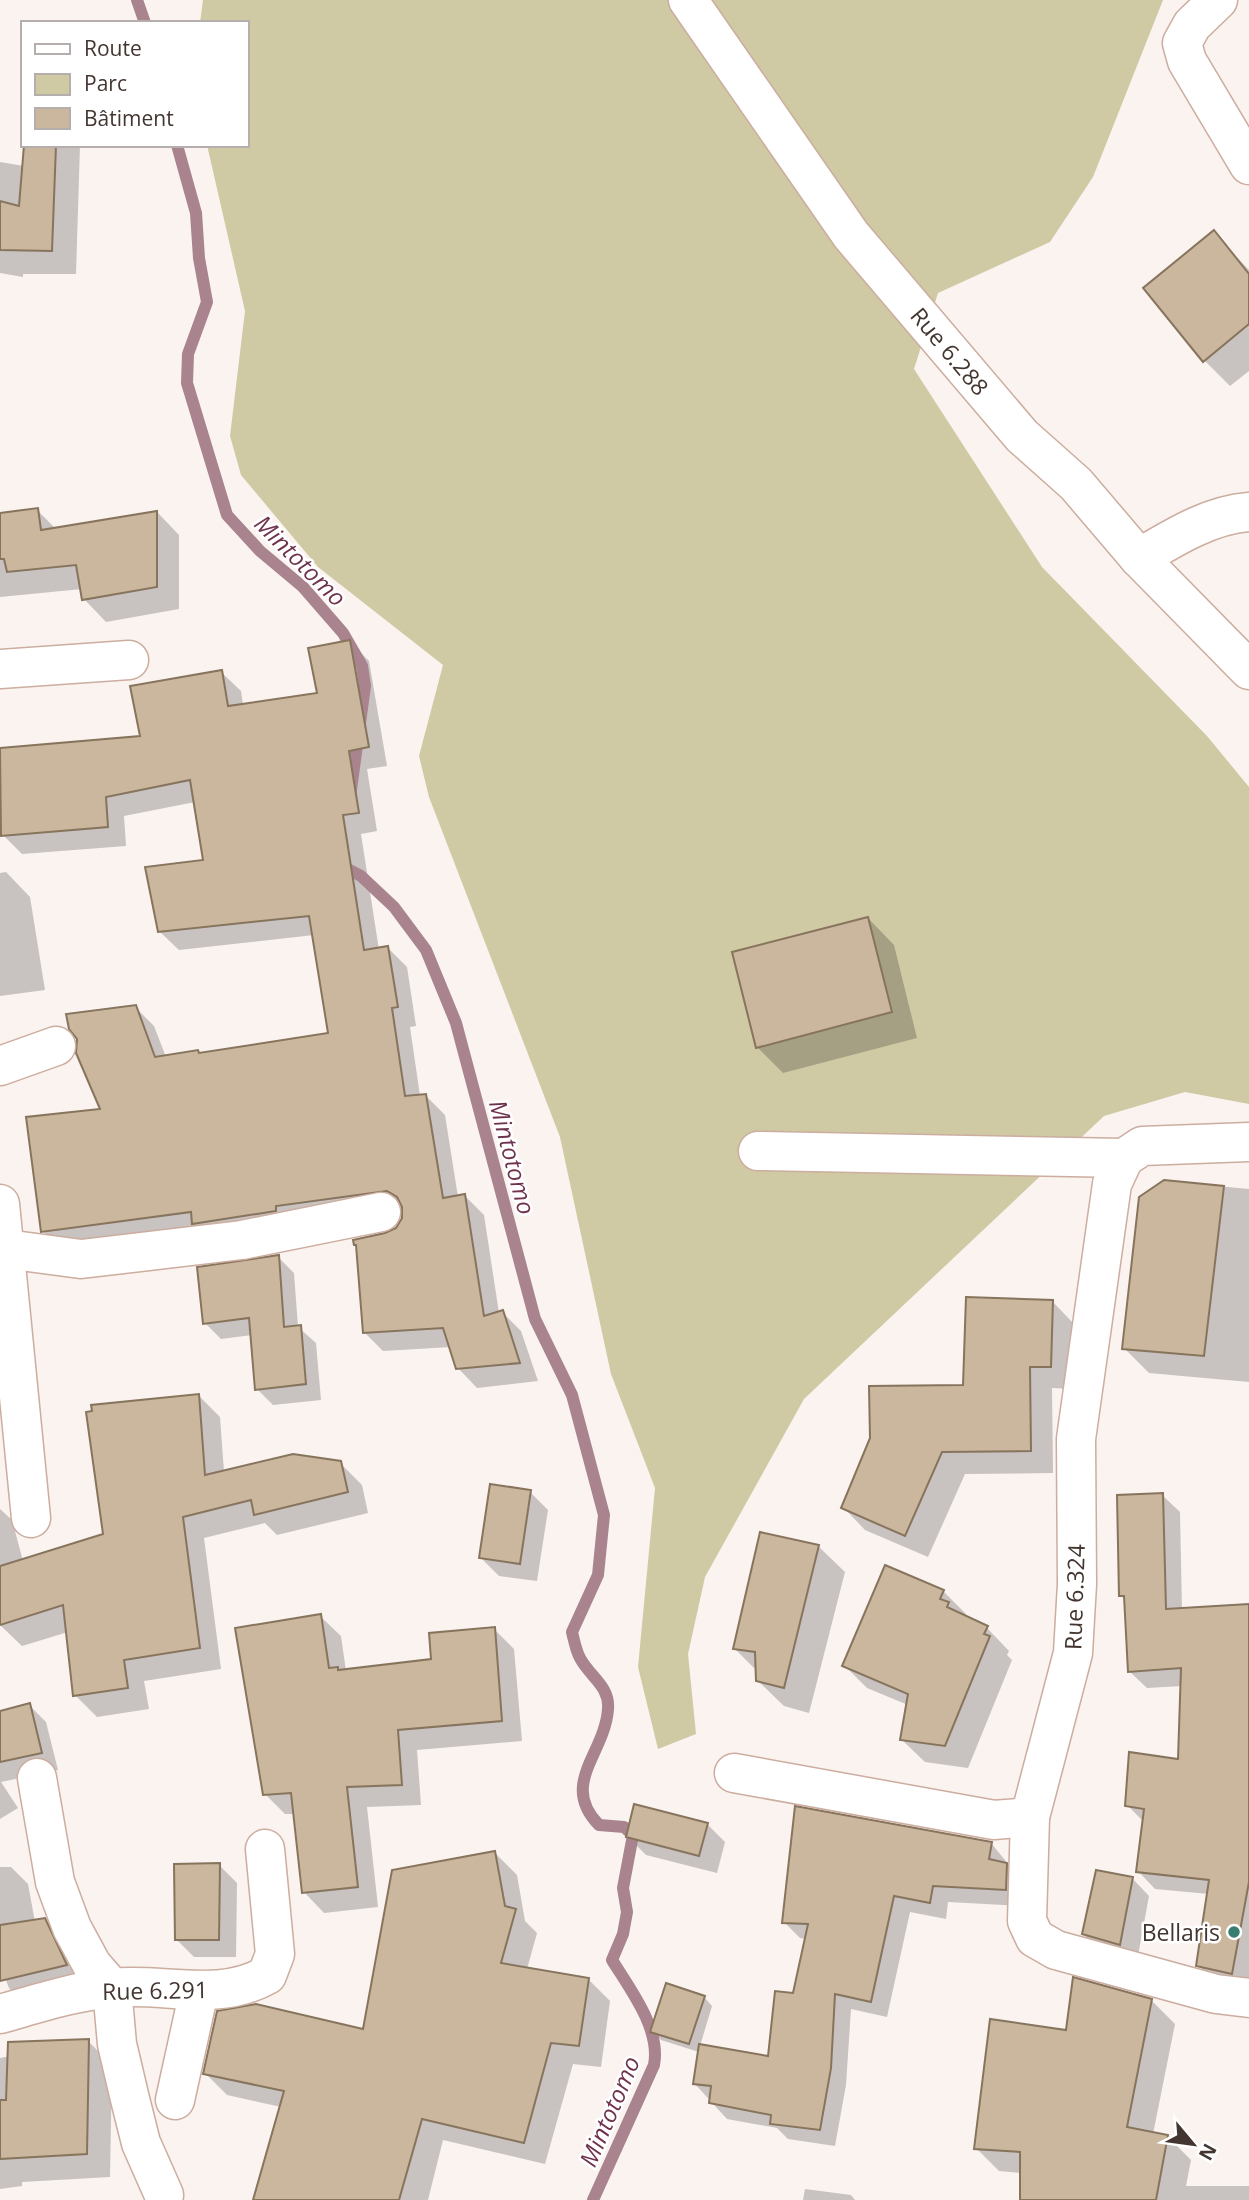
<svg xmlns="http://www.w3.org/2000/svg" width="1249" height="2200" font-family="'Open Sans',sans-serif">
<rect width="100%" height="100%" fill="#faf3f0"/>
<!-- green -->
<polygon fill="#cfc9a4" points="203,0 1163,0 1093,177 1050,242 938,293 914,369 1042,567 1207,736 1249,787 1249,1104 1185,1092 1104,1116 804,1399 705,1577 688,1654 696,1734 658,1749 638,1667 655,1488 611,1374 560,1137 429,797 419,756 443,665 318,567 241,475 230,436 245,311 207,145 247,145 247,23 200,23"/>
<!-- shadow -->
<g fill="#0003">
<polygon points="25,145 80,145 76,274 23,274 23,277 0,273 0,162 24,166"/>
<polygon points="1214,233 1249,270 1249,371 1230,386 1204,360"/>
<polygon points="37,510 56,529 157,512 179,535 179,609 106,622 84,599 82,589 0,597 0,515"/>
<polygon points="350,642 369,661 387,766 367,769 377,831 361,834 379,950 388,948 407,967 416,1026 410,1027 420,1096 426,1096 445,1115 458,1197 465,1196 484,1215 499,1313 502,1312 521,1331 538,1381 477,1388 458,1368 451,1347 383,1351 364,1332 386,1235 397,1229 404,1219 404,1210 62,1250 43,1231 103,1111 135,1007 154,1026 166,1057 198,1051 201,1055 330,1034 314,935 179,950 159,931 205,861 195,802 124,816 126,846 22,854 3,835 0,749 142,738 221,672 241,691 243,705 319,694"/>
<polygon points="6,872 30,897 45,990 0,996 0,873"/>
<polygon points="868,918 894,945 917,1038 783,1073 757,1047"/>
<polygon points="1164,1181 1249,1189 1249,1382 1149,1373 1124,1348"/>
<polygon points="278,1257 294,1273 298,1327 316,1343 321,1400 273,1405 257,1389 252,1335 221,1339 205,1323"/>
<polygon points="1052,1301 1074,1324 1072,1389 1052,1388 1053,1473 965,1474 928,1557 865,1530 843,1507 872,1438 965,1387"/>
<polygon points="199,1396 220,1417 224,1472 340,1463 362,1485 368,1513 277,1535 265,1523 204,1538 221,1669 144,1681 149,1709 97,1717 75,1695 68,1632 22,1646 0,1625 0,1509 12,1520 23,1561 105,1536"/>
<polygon points="530,1492 548,1510 537,1581 499,1576 481,1558"/>
<polygon points="1162,1495 1180,1512 1182,1610 1249,1608 1249,1990 1215,1983 1198,1965 1209,1894 1155,1889 1138,1871 1144,1822 1127,1805 1179,1761 1182,1686 1147,1688 1129,1671 1125,1600 1121,1595"/>
<polygon points="818,1546 845,1572 809,1713 784,1706 757,1680 757,1671 735,1649"/>
<polygon points="886,1567 943,1591 966,1614 965,1617 987,1628 1009,1651 1007,1655 1012,1660 968,1768 925,1762 902,1740 908,1705 867,1688 844,1665"/>
<polygon points="320,1616 341,1636 346,1671 433,1661 494,1629 514,1649 522,1741 417,1750 421,1805 367,1807 378,1907 324,1913 304,1892 295,1814 285,1814 265,1794"/>
<polygon points="29,1705 46,1722 58,1770 1,1782 18,1808 0,1819 0,1713"/>
<polygon points="707,1824 725,1842 717,1873 646,1855 628,1837"/>
<polygon points="991,1843 1022,1881 1022,1906 948,1902 946,1919 910,1912 887,2017 851,2009 846,2085 835,2146 788,2139 777,2128 727,2119 695,2084 699,2052 661,2040 652,2031 704,1997 712,2006 700,2046 770,2058 794,1995 807,1939 800,1938 784,1922"/>
<polygon points="495,1853 517,1875 525,1921 537,1933 527,1969 588,1979 610,2001 601,2067 573,2064 545,2164 443,2140 428,2200 255,2200 281,2107 227,2095 205,2073 365,2031"/>
<polygon points="219,1865 237,1883 236,1957 194,1957 176,1939"/>
<polygon points="0,1867 11,1867 28,1884 35,1922 44,1920 62,1937 83,1981 26,2005 9,1988 0,1965"/>
<polygon points="1132,1878 1149,1896 1137,1961 1101,1951 1083,1934"/>
<polygon points="1152,2001 1175,2024 1153,2134 1168,2137 1191,2160 1186,2186 1249,2186 1249,2200 1022,2200 1022,2173 999,2171 976,2148 1067,2032"/>
<polygon points="88,2041 112,2065 110,2177 22,2182 22,2186 0,2189 0,2195 0,2058"/>
<polygon points="805,2189 851,2195 855,2200 803,2200"/>
</g>
<g fill="none" stroke-linecap="round" stroke-linejoin="round">
<!-- stream -->
<g stroke="#a9838e" stroke-width="12">
<polyline points="137,0 145,23"/>
<polyline points="177,145 196,213 199,258 207,302 188,354 187,383 227,515 260,551 303,587 343,633 362,666 365,686 350,797"/>
<path d="M338,864L361,876L394,907L426,950L456,1023L535,1319L572,1395L604,1515L598,1575L572,1632C574,1640 576,1651 580,1658C590,1677 610,1686 608,1709C605,1754 559,1784 599,1825L624,1827L633,1835L623,1888L627,1912L623,1934L612,1960C630,1989 661,2029 654,2065L593,2200"/>
</g>
</g>
<!-- building -->
<g fill="#cbb79e" stroke="#87745d" stroke-width="2">
<polygon points="24,145 56,145 52,251 0,250 0,201 19,206"/>
<polygon points="1214,230 1249,274 1249,324 1203,362 1143,288"/>
<polygon points="38,508 41,530 157,511 157,587 82,600 76,565 7,572 4,559 0,559 0,513"/>
<polygon points="350,640 369,747 349,751 359,813 343,815 364,950 388,946 398,1007 392,1008 405,1096 426,1094 443,1198 465,1194 484,1316 503,1310 520,1363 456,1369 443,1328 363,1333 356,1245 354,1245 353,1240 385,1233 396,1228 402,1218 402,1207 397,1197 387,1191 276,1206 276,1211 192,1224 191,1212 41,1232 26,1117 100,1109 76,1053 77,1039 69,1029 66,1014 136,1005 155,1057 198,1050 199,1053 328,1033 309,916 158,932 145,867 203,860 190,780 106,797 108,827 1,836 0,748 140,736 130,686 222,670 228,706 317,693 308,648"/>
<polygon points="868,917 892,1012 756,1048 732,952"/>
<polygon points="1164,1180 1224,1186 1204,1356 1122,1349 1139,1197"/>
<polygon points="279,1255 284,1327 301,1325 306,1384 255,1390 249,1318 203,1324 197,1267"/>
<polygon points="966,1297 1053,1300 1051,1367 1030,1367 1031,1451 942,1452 905,1536 841,1508 870,1438 869,1386 963,1385"/>
<polygon points="199,1394 205,1475 293,1454 341,1461 348,1492 254,1515 251,1500 183,1517 200,1648 124,1660 128,1688 73,1696 63,1605 0,1625 0,1566 103,1534 86,1412 92,1411 91,1405"/>
<polygon points="490,1484 531,1490 520,1564 479,1558"/>
<polygon points="1163,1493 1166,1609 1249,1604 1249,1882 1232,1974 1196,1966 1209,1880 1136,1872 1144,1809 1125,1806 1129,1752 1178,1759 1181,1668 1128,1672 1124,1596 1119,1596 1117,1495"/>
<polygon points="760,1532 819,1545 784,1688 756,1681 755,1652 733,1649"/>
<polygon points="885,1565 944,1590 940,1599 949,1602 947,1607 988,1626 984,1634 990,1636 945,1746 900,1740 908,1694 842,1666"/>
<polygon points="321,1614 329,1668 338,1667 338,1670 431,1659 429,1633 495,1627 502,1721 398,1730 402,1785 347,1787 358,1887 302,1893 291,1793 263,1795 235,1628"/>
<polygon points="30,1703 42,1753 0,1762 0,1711"/>
<polygon points="634,1804 708,1823 699,1856 626,1837"/>
<polygon points="795,1806 992,1842 989,1859 1007,1863 1006,1890 933,1886 930,1903 894,1896 871,2002 835,1994 831,2068 820,2130 770,2124 771,2115 709,2103 711,2086 693,2084 699,2044 768,2056 775,1991 793,1993 808,1924 782,1923"/>
<polygon points="495,1851 505,1906 516,1909 501,1963 589,1978 579,2046 551,2043 524,2143 422,2119 399,2200 253,2200 284,2091 203,2074 217,2011 256,2004 363,2029 392,1870"/>
<polygon points="220,1863 219,1940 175,1940 174,1864"/>
<polygon points="1096,1870 1133,1877 1120,1945 1082,1934"/>
<polygon points="45,1918 67,1965 0,1981 0,1925"/>
<polygon points="1073,1977 1152,1999 1127,2127 1168,2135 1156,2200 1020,2200 1020,2152 974,2149 990,2019 1066,2030"/>
<polygon points="666,1983 705,1996 689,2044 650,2032"/>
<polygon points="89,2039 87,2154 0,2159 0,2100 6,2100 8,2042"/>
</g>
<g fill="none" stroke-linecap="round" stroke-linejoin="round">
<defs>
<g id="minor">
<polyline points="688,0 851,235 1022,436 1076,484 1139,558 1249,670"/>
<polyline points="1218,0 1192,25 1182,43 1187,61 1249,165"/>
<path d="M1139,558C1173,538 1209,515 1249,512"/>
<polyline points="0,669 129,660"/>
<polyline points="0,1066 56,1046"/>
<polyline points="1249,1142 1142,1146 1124,1158 1112,1184 1076,1439 1077,1584 1073,1653 1030,1817 1027,1921 1035,1938 1056,1950 1216,1994 1249,1998"/>
<polyline points="758,1151 1124,1158"/>
<polyline points="0,1204 31,1518"/>
<polyline points="6,1249 81,1259 242,1240 381,1212"/>
<polyline points="734,1773 994,1820 1030,1817"/>
<polyline points="37,1778 55,1882 72,1928 92,1965 112,1988 117,2044 129,2095 141,2143 164,2195"/>
<path d="M0,2014C36,2004 72,1992 110,1988C163,1982 218,2003 267,1975L275,1954L265,1849"/>
<polyline points="175,2100 199,1991"/>
</g>
</defs>
<!-- minor casing -->
<use href="#minor" stroke="#ccad9f" stroke-width="41"/>
<!-- minor -->
<use href="#minor" stroke="#fff" stroke-width="38"/>
</g>
<!-- markers -->
<circle fill="#397c70" stroke="#fff" stroke-width="2.5" cx="1234" cy="1932" r="7"/>
<g text-anchor="middle" dominant-baseline="central" stroke-width="5" stroke-linejoin="round" paint-order="stroke">
<!-- street labels -->
<g font-size="23" fill="#433630" stroke="#fff">
<text transform="translate(950 351) rotate(50)">Rue 6.288</text>
<text transform="translate(1074 1597) rotate(-88)">Rue 6.324</text>
<text transform="translate(155 1990) rotate(-1)">Rue 6.291</text>
</g>
<!-- poi labels -->
<g font-size="23" fill="#433630" stroke="#fff" text-anchor="end">
<text x="1220" y="1932">Bellaris</text>
</g>
<!-- water labels -->
<g font-size="24" font-style="italic" fill="#6f334d" stroke="#fff">
<text transform="translate(301 560) rotate(45)">Mintotomo</text>
<text transform="translate(513 1157) rotate(75)">Mintotomo</text>
<text transform="translate(609 2111) rotate(-67)">Mintotomo</text>
</g>
</g>
<!-- legend -->
<rect x="21" y="21" width="228" height="126" fill="#ffffff" stroke="#b4afac" stroke-width="2"/>
<rect x="35" y="44" width="35" height="10" fill="#ffffff" stroke="#b4afac" stroke-width="2"/>
<text x="84" y="56" font-size="21" fill="#433630">Route</text>
<rect x="35" y="74" width="35" height="21" fill="#cfc9a4" stroke="#b4afac" stroke-width="2"/>
<text x="84" y="91" font-size="21" fill="#433630">Parc</text>
<rect x="35" y="108" width="35" height="21" fill="#cbb79e" stroke="#b4afac" stroke-width="2"/>
<text x="84" y="126" font-size="21" fill="#433630">Bâtiment</text>
<!-- north arrow -->
<g transform="translate(1193 2144) rotate(119)" stroke="#ffffff" stroke-width="5" paint-order="stroke">
<path d="M0-5L12 26L0 18L-12 26Z" fill="#433630"/>
<text y="-10" font-size="19" font-weight="bold" text-anchor="middle" fill="#433630">N</text>
</g>
</svg>
